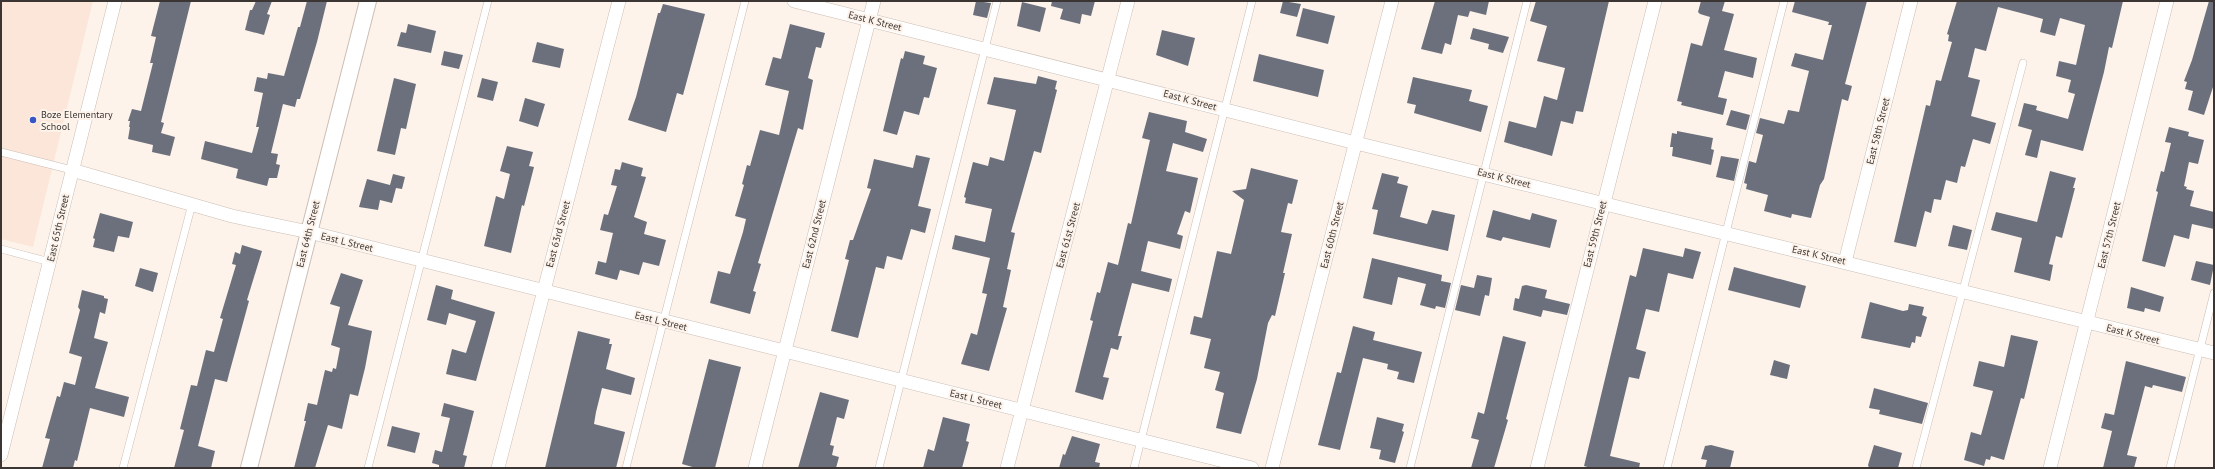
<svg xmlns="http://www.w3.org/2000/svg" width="2215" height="469" font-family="'PT Sans',sans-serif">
<rect width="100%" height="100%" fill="#fdf3eb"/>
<!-- built -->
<polygon fill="#fbe6d9" points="1,1 93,1 33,247 1,239"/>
<!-- building -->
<g fill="#6c707c">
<polygon points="160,1 191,1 161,122 164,123 161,133 175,137 170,156 152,152 153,145 128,139 130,127 129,127 130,121 128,121 132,109 141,111 153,63 150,63 156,37 151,36"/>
<polygon points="256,1 272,1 267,14 270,15 264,35 245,30 250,10 252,10"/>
<polygon points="307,1 327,1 317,42 300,99 297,99 295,107 283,104 271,153 278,154 276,164 280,165 277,178 269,178 267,186 236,178 238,169 201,159 205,141 252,153 259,127 256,127 263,93 254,91 257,77 267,79 268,73 284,76 298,27 300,27"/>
<polygon points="976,1 991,3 987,18 973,15"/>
<polygon points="1052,1 1095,1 1091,16 1082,14 1080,24 1060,19 1063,9 1051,6"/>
<polygon points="1283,1 1301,4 1297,17 1280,13"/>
<polygon points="1435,1 1489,1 1486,15 1470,11 1468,17 1458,15 1451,45 1445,43 1442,54 1421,49"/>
<polygon points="1536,1 1609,1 1583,112 1576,111 1573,124 1561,121 1552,156 1504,142 1509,121 1536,128 1544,96 1557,100 1565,68 1537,61 1547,26 1530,21"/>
<polygon points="1701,1 1725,1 1722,11 1734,14 1724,50 1757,58 1753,78 1725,71 1718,97 1727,99 1723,115 1681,105 1682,102 1677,101 1691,43 1702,46 1710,17 1700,14 1698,12"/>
<polygon points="1795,1 1867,1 1845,84 1852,86 1848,101 1842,99 1824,179 1820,185 1811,218 1792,214 1791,218 1764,211 1768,195 1746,189 1747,184 1744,183 1749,161 1756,163 1763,135 1756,133 1760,118 1784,124 1788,110 1799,112 1809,71 1791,66 1795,53 1823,60 1832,25 1828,25 1829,22 1792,12"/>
<polygon points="1957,1 2123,1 2112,48 2109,47 2104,72 2083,151 2041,140 2037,158 2025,155 2032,130 2018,126 2024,103 2037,106 2036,110 2068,119 2075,94 2068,92 2071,80 2056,76 2059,61 2076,65 2085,25 2060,18 2055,36 2040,32 2043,19 1998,7 1986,51 1975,48 1968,77 1980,80 1971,116 1996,123 1990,144 1973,139 1965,167 1961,166 1957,183 1946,180 1941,200 1934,199 1931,213 1925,211 1916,247 1894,242 1926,105 1930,106 1936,80 1941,81 1952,42 1948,41 1949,35 1947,34"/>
<polygon points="2209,1 2214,1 2214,84 2204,115 2188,110 2193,91 2185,89 2187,82 2184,81 2192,60"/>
<polygon points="1022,2 1046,8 1040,32 1017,26"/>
<polygon points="663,4 705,14 683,95 677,93 666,132 628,120 636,97 658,13 660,13"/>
<polygon points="1303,8 1335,16 1328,44 1296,36"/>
<polygon points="408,24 436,31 431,53 397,46 401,32 406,33"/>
<polygon points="790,24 825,33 821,48 816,47 808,78 813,80 803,130 798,128 758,263 761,264 753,291 756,292 750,314 710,303 718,271 730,274 743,232 746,219 735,216 744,185 742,184 747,165 750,166 760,130 779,135 789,91 765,85 773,57 781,59"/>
<polygon points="1473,28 1509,37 1503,53 1488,49 1489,44 1470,39"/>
<polygon points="1162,30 1195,38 1188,66 1156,55"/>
<polygon points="537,42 564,49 560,68 532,62"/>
<polygon points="444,51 463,55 459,69 441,65"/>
<polygon points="905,51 925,56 923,64 937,68 929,98 924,97 919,115 904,111 897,135 883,131 901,58 903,59"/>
<polygon points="1259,54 1324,70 1318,97 1253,81"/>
<polygon points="1038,76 1057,81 1055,89 1057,90 1041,153 1034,151 1011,232 1015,233 1007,269 1011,270 1003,307 1007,308 989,371 961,364 971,333 977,335 987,294 982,293 990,258 952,249 955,235 985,242 992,209 965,203 966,198 964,197 973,162 988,166 990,157 1004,161 1016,110 987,104 994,77 1036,84"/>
<polygon points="1413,77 1472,90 1469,101 1488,106 1481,132 1414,113 1416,105 1407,103"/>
<polygon points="394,78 416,84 406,129 401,128 395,155 377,151"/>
<polygon points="482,78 498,82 493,101 477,97"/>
<polygon points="525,98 545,104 538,127 519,121"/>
<polygon points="1731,110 1750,115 1746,130 1726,125"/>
<polygon points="1149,112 1187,121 1185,132 1207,139 1203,152 1173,143 1166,171 1198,178 1190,213 1185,211 1177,234 1183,236 1180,249 1148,241 1141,271 1172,279 1169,292 1132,283 1118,336 1122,336 1118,350 1111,348 1103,377 1109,378 1103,400 1075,392 1093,321 1090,320 1097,292 1100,293 1108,262 1118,265 1128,223 1131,224 1150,140 1142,138"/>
<polygon points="2169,127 2189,132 2188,136 2204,140 2198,164 2189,162 2184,186 2187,187 2186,189 2194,191 2190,206 2214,212 2214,229 2192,224 2189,239 2174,235 2165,267 2142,261 2158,192 2156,191 2161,171 2164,172 2171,143 2165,142"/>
<polygon points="1677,131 1713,138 1711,149 1714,150 1711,165 1672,156 1673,147 1670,147 1672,133 1677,134"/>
<polygon points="507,146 533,152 529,166 534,167 524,206 522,205 511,253 484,246 496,196 504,199 510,174 500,171"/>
<polygon points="916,155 930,158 918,206 931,209 925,233 911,229 902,260 887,256 884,269 876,267 858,338 831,331 849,260 845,259 850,240 853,240 871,189 867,188 874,159 913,168"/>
<polygon points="1721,156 1739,159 1734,181 1716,177"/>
<polygon points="622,162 643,168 641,176 646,177 634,217 647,222 644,234 666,240 659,266 643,262 639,275 620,270 617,280 595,274 598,261 606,263 613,233 600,230 604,214 608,215 617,186 611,185 615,169 620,170"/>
<polygon points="1251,168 1298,180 1292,204 1288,203 1281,232 1292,234 1283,273 1285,273 1275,316 1272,315 1268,323 1257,379 1241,434 1216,428 1224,393 1215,390 1220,372 1204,368 1211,339 1190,334 1194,316 1202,318 1217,251 1231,254 1244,200 1232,191 1246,189"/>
<polygon points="2050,171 2076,178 2073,188 2075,188 2062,238 2056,236 2049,264 2053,265 2050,281 2014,272 2022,238 1991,230 1996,212 2037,222"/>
<polygon points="1382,173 1399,177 1397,183 1408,186 1400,217 1427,224 1432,210 1455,215 1448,251 1373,234 1378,210 1372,209"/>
<polygon points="393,174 405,177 402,189 396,188 392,203 380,200 378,210 359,207 367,179 390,185"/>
<polygon points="1493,210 1530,220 1532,213 1557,220 1550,248 1503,237 1501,241 1486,237"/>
<polygon points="100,213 133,222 129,238 118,236 114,252 93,247 95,239 93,238"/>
<polygon points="1953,225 1972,230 1967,250 1948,246"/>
<polygon points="242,245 262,251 247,300 249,301 229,374 227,382 215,379 198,446 215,451 211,468 174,468 184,430 180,429 191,385 197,386 206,350 214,352 223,319 220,318 236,265 232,264 235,252 240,254"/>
<polygon points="1643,248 1683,257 1685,248 1701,252 1693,279 1668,273 1659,312 1646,309 1636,349 1646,352 1639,379 1629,377 1610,456 1640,463 1639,468 1591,468 1584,466 1630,275 1636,277"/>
<polygon points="1372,258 1442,275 1441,281 1451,283 1445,308 1436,306 1435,309 1420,305 1426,284 1398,277 1392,305 1363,298"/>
<polygon points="2196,261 2214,265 2210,285 2191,280"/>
<polygon points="1734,267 1806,286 1800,308 1728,290"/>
<polygon points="140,268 158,273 153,292 135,286"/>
<polygon points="341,273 363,280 348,325 372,331 365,368 358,396 350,394 342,429 328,425 315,468 294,468 306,421 304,421 308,403 317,405 325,370 332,372 333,368 336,369 340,348 331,345 340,307 330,304"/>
<polygon points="1477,275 1492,278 1489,296 1485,295 1480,316 1455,310 1461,285 1474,288"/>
<polygon points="436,285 453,290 451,299 495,312 476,381 446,374 452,349 466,353 476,321 449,313 446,325 427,320"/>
<polygon points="1526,285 1547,290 1545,298 1570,304 1567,315 1543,310 1541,317 1513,310 1515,298 1519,299 1522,286"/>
<polygon points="2131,287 2164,297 2160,312 2145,308 2144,312 2127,308"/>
<polygon points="82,290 104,296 104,298 108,299 105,314 100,312 94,338 108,342 95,388 129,397 124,417 90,408 77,461 75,460 73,468 42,468 50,439 45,438 57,396 60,397 64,382 75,385 82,357 69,353 80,310 78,307"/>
<polygon points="1870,302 1903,311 1908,310 1909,304 1924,307 1922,315 1927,317 1921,337 1916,336 1915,343 1912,342 1910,348 1861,338"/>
<polygon points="1353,326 1375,332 1373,340 1422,352 1414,383 1397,379 1399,372 1387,369 1388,364 1363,358 1340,450 1318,445 1337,372 1341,373"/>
<polygon points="578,331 610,339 609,344 612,344 606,369 635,378 631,395 602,388 596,412 594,424 625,432 616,468 545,468"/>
<polygon points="2011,335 2038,341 2024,399 2021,398 2004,460 1991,456 1990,460 1986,459 1984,466 1964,460 1971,432 1981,435 1993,391 1973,386 1979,361 2004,367"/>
<polygon points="1503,336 1526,342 1506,419 1508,420 1494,468 1471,468 1479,440 1471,438 1478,412 1484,414"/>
<polygon points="709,359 741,367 715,468 696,468 682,464"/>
<polygon points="1774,360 1790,365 1787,379 1770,375"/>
<polygon points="2126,361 2186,377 2182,392 2153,385 2152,388 2145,386 2127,455 2137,457 2134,468 2103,468 2112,431 2101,428 2105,413 2114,415"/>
<polygon points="1874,388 1928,403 1922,424 1879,414 1880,410 1869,408"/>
<polygon points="820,392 849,400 844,419 837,417 830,445 834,446 832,455 839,457 836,468 798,468"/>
<polygon points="444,403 474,411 463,455 467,456 464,468 439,468 439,465 432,463 435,450 442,452 450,418 441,416"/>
<polygon points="943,417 970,424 966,441 969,442 962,468 923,468 928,449 934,451"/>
<polygon points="1377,417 1404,424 1402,431 1404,432 1395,463 1379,459 1381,450 1370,448"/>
<polygon points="392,426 420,433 415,453 387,446"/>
<polygon points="1072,436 1100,444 1095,462 1100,463 1099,468 1059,468 1063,454 1065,455"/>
<polygon points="1711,445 1734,451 1730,468 1705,468 1707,460 1701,459 1705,446"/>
<polygon points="1874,445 1902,453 1898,468 1869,468 1868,465"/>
</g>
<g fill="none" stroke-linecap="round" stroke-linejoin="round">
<defs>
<g id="service">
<polyline points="1,152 72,170"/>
<polyline points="1,249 50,262"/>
<polyline points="123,468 192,204"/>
<polyline points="368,468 488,1"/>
<polyline points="626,468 745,1"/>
<polyline points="879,468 997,1"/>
<polyline points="1134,468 1252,1"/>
<polyline points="1410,468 1527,1"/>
<polyline points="1667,468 1784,1"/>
<polyline points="1916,468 2023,63"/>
<polyline points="2170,468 2214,293"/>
</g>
<g id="minor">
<polyline points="794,1 1356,143 2214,353"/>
<polyline points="72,170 232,216 309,232 1252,468"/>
<polyline points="1845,262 1911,1"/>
<polyline points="1,455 115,1"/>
<polyline points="498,468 619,1"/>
<polyline points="755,468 874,1"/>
<polyline points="1007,468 1128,1"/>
<polyline points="1272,468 1392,1"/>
<polyline points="1537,468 1655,1"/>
<polyline points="2050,468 2167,1"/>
</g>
<polyline id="tertiary" points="249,468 368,1"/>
</defs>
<!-- service casing -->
<use href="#service" stroke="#cbbeb5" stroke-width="8"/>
<!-- minor casing -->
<use href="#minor" stroke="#cbbeb5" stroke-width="14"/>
<!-- tertiary casing -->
<use href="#tertiary" stroke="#cbbeb5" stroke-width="18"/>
<!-- service -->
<use href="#service" stroke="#fff" stroke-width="7"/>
<!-- minor -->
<use href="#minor" stroke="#fff" stroke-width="13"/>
<!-- tertiary -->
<use href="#tertiary" stroke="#fff" stroke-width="16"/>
</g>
<!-- markers -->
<circle fill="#3855c6" stroke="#fdf3eb" stroke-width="1.5" cx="33" cy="120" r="4"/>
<g text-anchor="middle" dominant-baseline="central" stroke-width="4" stroke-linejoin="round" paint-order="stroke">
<!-- street labels -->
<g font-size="10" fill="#3b3633" stroke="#fdf3eb">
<text transform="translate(875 21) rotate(14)">East K Street</text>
<text transform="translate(1190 100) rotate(15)">East K Street</text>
<text transform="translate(1878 131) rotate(-76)">East 58th Street</text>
<text transform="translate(1504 178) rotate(14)">East K Street</text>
<text transform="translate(58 228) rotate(-77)">East 65th Street</text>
<text transform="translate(308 234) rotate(-76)">East 64th Street</text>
<text transform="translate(558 234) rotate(-75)">East 63rd Street</text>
<text transform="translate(814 234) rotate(-76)">East 62nd Street</text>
<text transform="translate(1595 234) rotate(-76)">East 59th Street</text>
<text transform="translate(1068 235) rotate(-75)">East 61st Street</text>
<text transform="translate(1332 235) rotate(-76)">East 60th Street</text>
<text transform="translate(2109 235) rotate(-76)">East 57th Street</text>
<text transform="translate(347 242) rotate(14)">East L Street</text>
<text transform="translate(1819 255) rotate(13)">East K Street</text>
<text transform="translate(661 321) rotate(14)">East L Street</text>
<text transform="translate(2133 334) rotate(14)">East K Street</text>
<text transform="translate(976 399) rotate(14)">East L Street</text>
</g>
<!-- poi labels -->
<g font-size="10" fill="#3b3633" stroke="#fdf3eb" text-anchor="start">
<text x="41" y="114">Boze Elementary<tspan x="41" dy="12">School</tspan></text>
</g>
</g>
<!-- border -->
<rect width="2215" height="469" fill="none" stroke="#3b3633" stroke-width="4"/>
</svg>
